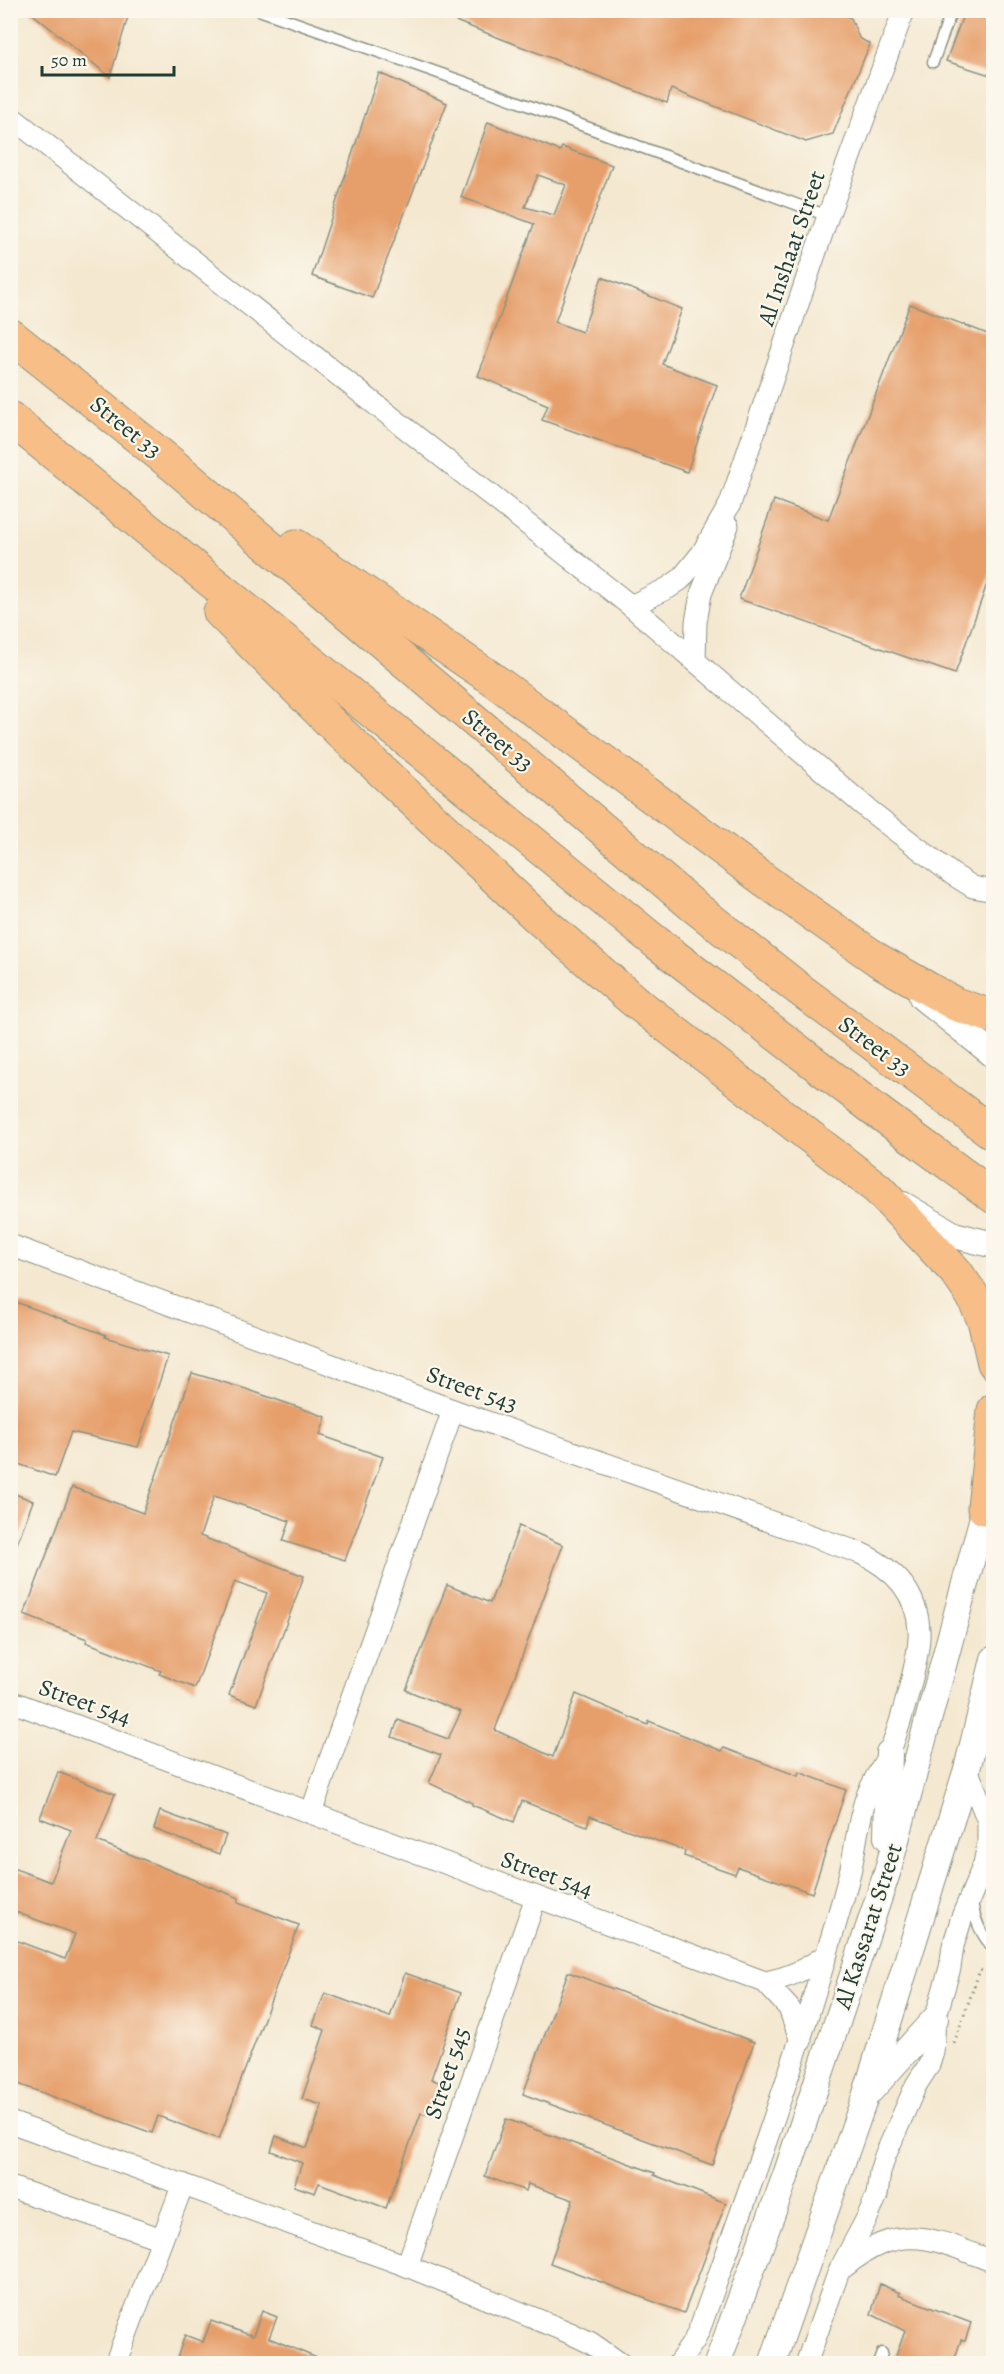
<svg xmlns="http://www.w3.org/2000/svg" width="1004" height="2374" font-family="Alegreya,serif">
<rect width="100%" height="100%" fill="#fbf7ec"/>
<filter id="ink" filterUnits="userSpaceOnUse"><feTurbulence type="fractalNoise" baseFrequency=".0167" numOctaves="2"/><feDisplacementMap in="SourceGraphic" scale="12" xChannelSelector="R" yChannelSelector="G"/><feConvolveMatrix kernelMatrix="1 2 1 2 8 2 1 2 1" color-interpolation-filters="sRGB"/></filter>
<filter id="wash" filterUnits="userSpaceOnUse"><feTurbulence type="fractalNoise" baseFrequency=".008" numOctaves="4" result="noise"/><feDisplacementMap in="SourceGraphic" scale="24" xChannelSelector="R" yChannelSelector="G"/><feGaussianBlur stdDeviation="1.35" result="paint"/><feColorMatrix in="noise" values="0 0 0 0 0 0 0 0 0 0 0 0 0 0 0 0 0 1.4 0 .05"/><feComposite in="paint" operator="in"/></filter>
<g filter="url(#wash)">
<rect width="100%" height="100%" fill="#f4e8d0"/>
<g id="blocks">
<!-- building -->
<g fill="#e69f6b" fill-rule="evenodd">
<polygon points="28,10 130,10 110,77"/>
<polygon points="427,10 831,10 851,18 859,38 870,44 833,134 806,142 671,89 667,103"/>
<polygon points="965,10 993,10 993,76 946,61"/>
<polygon points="379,73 447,103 372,298 312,276"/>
<path d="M488,122L560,151L562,147L612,165L555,322L582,332L602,277L682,309L662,364L717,385L687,472L542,420L548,405L478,376L534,224L461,197ZM538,175L566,185L554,215L525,207Z"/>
<polygon points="910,304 993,336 993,567 955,674 739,599 774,500 828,520"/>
<polygon points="10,1300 106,1335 105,1337 168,1356 138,1447 71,1432 55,1477 10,1461"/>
<polygon points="192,1373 246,1389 326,1417 320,1435 383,1457 345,1560 283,1541 290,1521 214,1496 200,1536 304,1576 256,1705 229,1695 267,1593 235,1581 195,1688 159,1674 161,1671 86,1642 87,1639 24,1615 72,1487 143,1513"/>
<polygon points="10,1492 33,1501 12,1557 10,1557"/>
<polygon points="519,1526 563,1545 495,1730 553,1757 576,1694 648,1725 649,1721 722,1751 724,1748 798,1776 799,1772 846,1790 812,1893 738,1867 735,1874 684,1856 685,1851 590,1816 587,1826 522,1801 514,1822 472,1805 472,1803 429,1783 441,1755 392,1737 398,1720 448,1739 461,1712 406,1690 447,1585 490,1603"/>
<polygon points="58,1772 115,1794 97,1841 239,1898 238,1902 299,1925 219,2139 158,2116 152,2133 10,2081 10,1938 65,1959 75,1934 10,1910 10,1867 51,1882 71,1830 40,1818"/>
<polygon points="160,1811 226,1835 219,1854 154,1829"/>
<polygon points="568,1972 754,2042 712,2165 523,2094"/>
<polygon points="405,1973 461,1993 431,2079 443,2084 431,2116 421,2113 386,2208 319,2183 315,2193 294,2186 302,2163 271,2151 276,2136 307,2148 322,2105 302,2099 325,2030 313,2025 325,1993 390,2017"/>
<polygon points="506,2119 655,2173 654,2175 726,2203 684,2313 550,2263 573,2200 528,2184 526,2191 485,2176"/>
<polygon points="880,2284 900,2293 898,2295 971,2323 965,2341 961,2340 953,2364 893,2364 905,2331 871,2314"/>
<polygon points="262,2311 277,2317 269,2338 331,2364 175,2364 185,2335 203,2342 211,2321 253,2336"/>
</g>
</g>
</g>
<g filter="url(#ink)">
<use href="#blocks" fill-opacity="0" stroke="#8a9282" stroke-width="1.5"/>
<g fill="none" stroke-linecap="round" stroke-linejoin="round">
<defs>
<g id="service">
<polyline points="259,10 467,83 828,216"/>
<polyline points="933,62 952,10"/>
<path d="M972,1902C975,1921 981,1935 994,1949"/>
<polyline points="878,2364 882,2353"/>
</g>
<g id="minor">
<polyline points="10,116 631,606 870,811 952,874 973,887 994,891"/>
<polyline points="631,606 668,588 681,579 702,553 730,504 828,216 904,10"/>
<polyline points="695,661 696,622 701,594 728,526"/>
<path d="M10,1245L453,1410L860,1553C893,1568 917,1592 919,1630C921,1655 899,1729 889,1753C882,1768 872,1782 866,1798C858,1821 856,1845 851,1868C843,1902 832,1935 822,1969C786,2089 743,2207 701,2325L694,2341L678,2364"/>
<polyline points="10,1701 765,1982 789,2008 801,2041"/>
<polyline points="311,1813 453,1410"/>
<path d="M765,1982C789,1978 808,1969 827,1954"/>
<polyline points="10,2122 407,2266 570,2333 591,2343 621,2364"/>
<polyline points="10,2187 162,2239"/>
<polyline points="407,2266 536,1897"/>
<path d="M844,2267C902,2220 932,2238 994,2262"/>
<polyline points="115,2364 183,2184"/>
<polyline points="806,2364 839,2271 867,2218 877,2195 880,2172 885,2156 916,2085 929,2065 933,2052 935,2019 950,1968 953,1946 962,1917 984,1864 988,1844 988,1821 967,1769"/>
</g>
<g id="tertiary">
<polyline points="922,997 994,1055"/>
<polyline points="903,1205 954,1235 994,1245"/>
<polyline points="887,1837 889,1753"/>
<polyline points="871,2090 935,2019"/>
<polyline points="717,2364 786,2175 887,1873 990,1491"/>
<polyline points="772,2364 865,2097 967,1769 994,1659"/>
</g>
<g id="trunk">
<polyline points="10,335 173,465 691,904 799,989 994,1134"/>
<polyline points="10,418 657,943 878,1112 994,1197"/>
<polyline points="296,546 491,678 778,890 878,960 955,1004 994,1017"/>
<polyline points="220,612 338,730 536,916 633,1000 878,1189 956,1272 972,1295 984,1320 994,1363"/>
<polyline points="984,1508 994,1410"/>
</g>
</defs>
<!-- service casing -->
<use href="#service" stroke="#8a9282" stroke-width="13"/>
<!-- minor casing -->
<use href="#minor" stroke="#8a9282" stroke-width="23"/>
<!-- tertiary casing -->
<use href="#tertiary" stroke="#8a9282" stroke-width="28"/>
<!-- trunk casing -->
<use href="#trunk" stroke="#8a9282" stroke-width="35"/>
<!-- path -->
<polyline stroke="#8a9282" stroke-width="3" stroke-dasharray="1.5 4.5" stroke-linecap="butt" points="954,2043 980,1970 994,1977"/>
<!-- service -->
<use href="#service" stroke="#fff" stroke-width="10"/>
<!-- minor -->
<use href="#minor" stroke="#fff" stroke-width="21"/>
<!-- tertiary -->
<use href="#tertiary" stroke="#fff" stroke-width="26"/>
<!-- trunk -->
<use href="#trunk" stroke="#f7be87" stroke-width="33"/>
</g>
</g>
<g text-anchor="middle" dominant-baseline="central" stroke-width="4.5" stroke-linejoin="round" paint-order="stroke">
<!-- street labels -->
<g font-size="24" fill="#1f3d34" stroke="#fbf7ec">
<text transform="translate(791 248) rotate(-71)">Al Inshaat Street</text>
<text transform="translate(126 427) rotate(39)">Street 33</text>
<text transform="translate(498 740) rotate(40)">Street 33</text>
<text transform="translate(875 1046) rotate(37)">Street 33</text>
<text transform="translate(472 1389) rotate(20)">Street 543</text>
<text transform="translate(85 1702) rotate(20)">Street 544</text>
<text transform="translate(547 1874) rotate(20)">Street 544</text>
<text transform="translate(868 1926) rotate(-72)">Al Kassarat Street</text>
<text transform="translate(447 2073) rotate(-71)">Street 545</text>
</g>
</g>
<!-- margin -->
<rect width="1004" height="2374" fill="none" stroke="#fbf7ec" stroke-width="36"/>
<!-- scale -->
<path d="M42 66v9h132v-9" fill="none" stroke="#1f3d34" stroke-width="3"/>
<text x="51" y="66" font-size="18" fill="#1f3d34" stroke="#fbf7ec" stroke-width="4.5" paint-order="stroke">50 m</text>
</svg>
